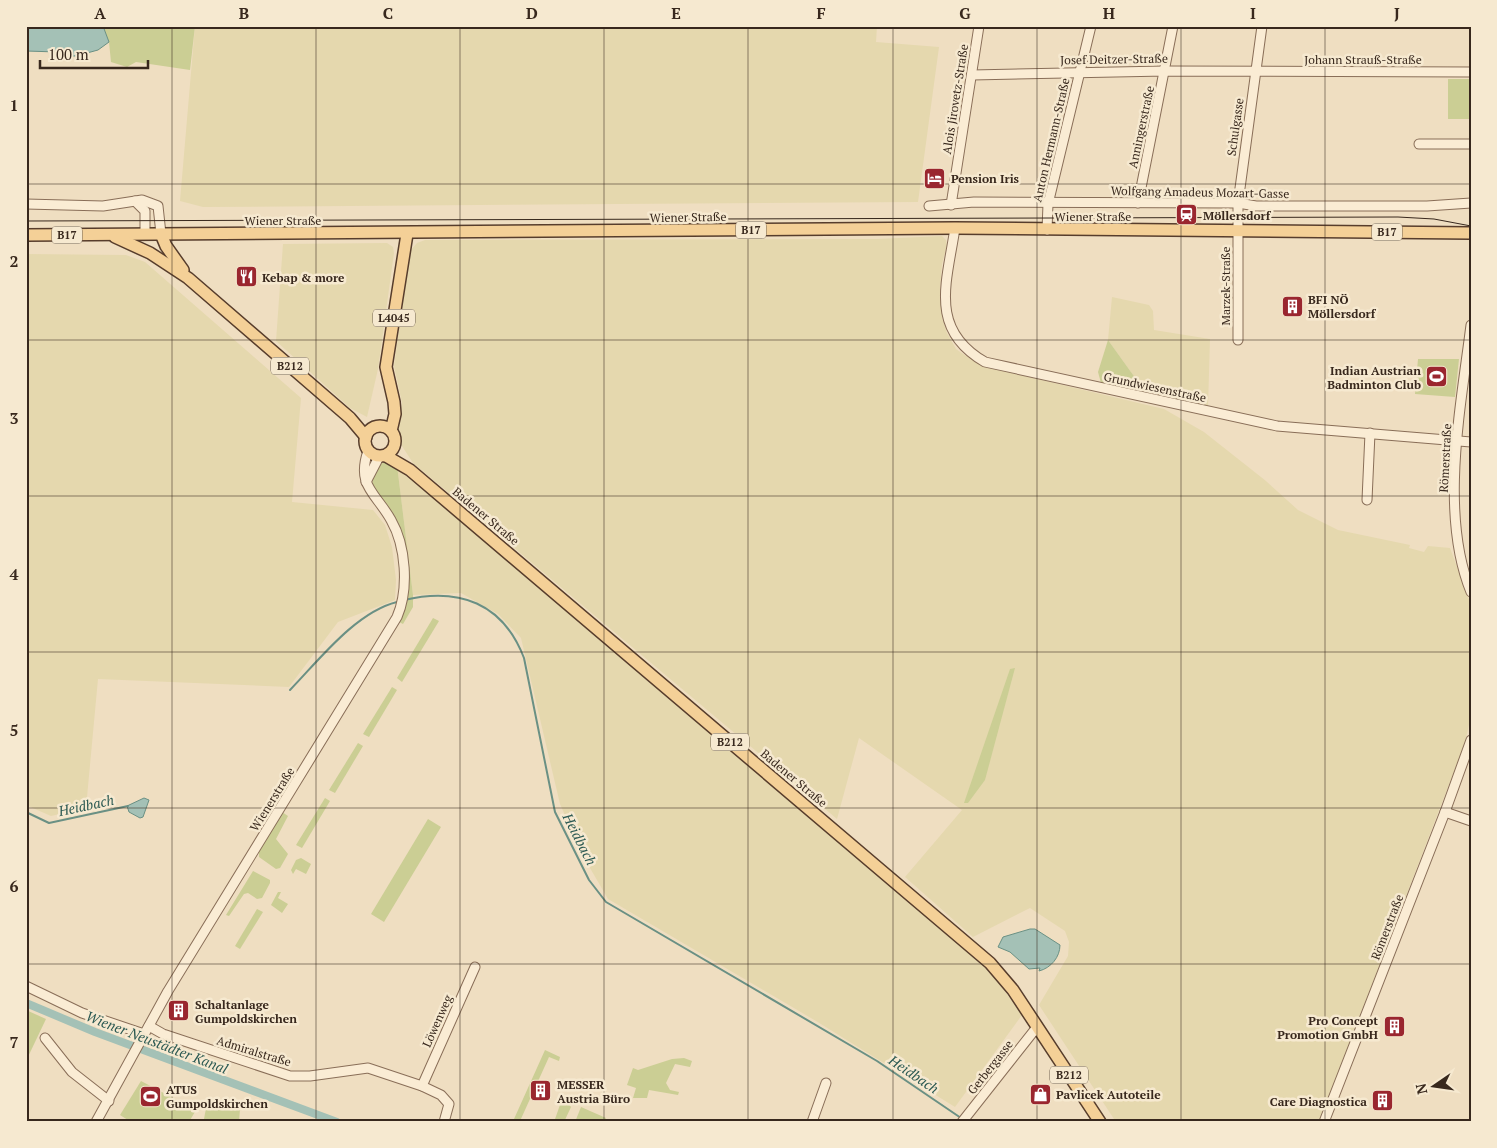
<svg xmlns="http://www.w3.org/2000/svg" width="1497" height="1148" font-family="'PT Serif',serif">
<rect width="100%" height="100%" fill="#efdec1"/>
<!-- farmland -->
<g fill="#e5d8ae">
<polygon points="195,26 877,26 876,42 939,47 918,202 203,207 180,201"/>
<polygon points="942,236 946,240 947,245 942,264 940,288 942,318 947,333 956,349 966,356 986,367 1164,409 1204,432 1266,481 1298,510 1338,530 1410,545 1409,548 1424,552 1428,546 1450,548 1471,605 1471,715 1465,743 1319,1122 1116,1122 1039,1005 1068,956 1069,942 1065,931 1030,908 973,937 905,877 962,810 859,738 837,819 413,463 402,446 398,423 402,403 394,366 410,251 417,243 425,240 877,239"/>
<polygon points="387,243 393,247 394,253 378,369 367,417 350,408 276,341 283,244"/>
<polygon points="26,254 126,255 145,262 301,398 292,502 373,510 385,525 392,547 396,580 395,600 338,622 289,687 98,679 86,808 51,816 26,805"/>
<polygon points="1112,297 1149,305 1153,311 1154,330 1210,339 1208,407 1146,393 1108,340"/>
<polygon points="397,465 985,964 1022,1015 955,1107 816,1021 608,899 583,856 560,804 521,638 498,614 461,593 413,595"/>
</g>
<!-- green -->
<g fill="#cbce94">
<polygon points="103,26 195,26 190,70 136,62 127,67 111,62 109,42"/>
<rect x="1448" y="79" width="23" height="40"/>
<polygon points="1108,340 1146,393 1101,383 1098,372"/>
<polygon points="1418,359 1459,359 1455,397 1415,394"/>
<path d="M387,462L397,465L413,595V607L403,624L399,622C421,568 397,534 373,486L372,477L379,464Z"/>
<polygon points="433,618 439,621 402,682 397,678"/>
<polygon points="1015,668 985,780 968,803 964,803 1010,669"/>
<polygon points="392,687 397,690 369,737 363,734"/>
<polygon points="358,743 363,746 335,793 329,790"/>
<polygon points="325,798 330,801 302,848 296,845"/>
<polygon points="282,812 288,816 276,839 288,854 280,868 276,869 259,857 259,852"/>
<polygon points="428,819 441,827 384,922 371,914"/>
<polygon points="301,858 311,864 306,874 296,869 293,874 291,870 296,860"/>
<polygon points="253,871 270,880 270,883 262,898 257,899 248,893 244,894 229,916 226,915"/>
<polygon points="278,892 281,892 278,898 288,904 282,913 271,905"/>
<polygon points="257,909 263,912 240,949 235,946"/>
<polygon points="26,1010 46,1019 26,1061"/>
<polygon points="545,1050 560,1057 559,1061 549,1057 520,1121 514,1119"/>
<polygon points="684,1058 692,1061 690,1067 675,1064 666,1083 670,1090 679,1092 678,1095 649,1090 647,1098 633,1098 636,1088 627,1085 633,1068 638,1070 672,1059"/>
<polygon points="141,1081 196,1110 189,1122 131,1122 120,1115"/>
<polygon points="208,1098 240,1109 239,1122 213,1122 204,1119"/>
<polygon points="561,1102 567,1102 571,1107 564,1122 554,1122"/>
<polygon points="581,1107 606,1118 604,1122 575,1122"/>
</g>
<!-- water -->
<g fill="#a4c1b6" stroke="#6a9084">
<polygon points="26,26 103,26 109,42 98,50 76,56 66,56 57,52 26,51"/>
<polygon points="144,798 149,800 143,817 140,818 129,812 127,806"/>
<path d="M1030,929H1035L1060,945C1060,957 1051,968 1039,971L1040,968L1029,969L1010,952L998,947L1003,937Z"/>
</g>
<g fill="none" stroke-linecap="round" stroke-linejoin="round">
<!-- stream -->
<g stroke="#6a9084" stroke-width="2">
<path d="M404,600C459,587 503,603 524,658L555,812L589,880L606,902L877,1061L961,1118"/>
<path d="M290,690C319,660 356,612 397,602"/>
<polyline points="26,812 49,823 128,806"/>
</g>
<!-- canal -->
<polyline stroke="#a4c1b6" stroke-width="8" points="26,1003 95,1032 337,1122"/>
<defs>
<g id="minor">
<polyline points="972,75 1165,71 1471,72"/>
<polyline points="1419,144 1471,144"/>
<polyline points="135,201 145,211 145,234"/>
<polyline points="1138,203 1173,26"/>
<polyline points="26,204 103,206 142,200 158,206 161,234"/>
<polyline points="951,205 979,26"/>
<polyline points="929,206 974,202 1238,203 1256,206 1427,206 1471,203"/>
<path d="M955,228C947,282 928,329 985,362L1277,426L1471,442"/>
<polyline points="1047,230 1048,204 1091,26"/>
<path d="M1471,325C1461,406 1439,514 1471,592"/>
<polyline points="1238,340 1238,203 1262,26"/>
<polyline points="366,482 379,457"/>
<polyline points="1367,500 1370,433"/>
<polyline points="1445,812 1471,821"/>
<polyline points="26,986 82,1013 144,1034"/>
<polyline points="149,1026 163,1034 290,1076 310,1076 368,1068 422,1086 441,1095 449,1104 444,1122"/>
<polyline points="45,1038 72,1072 109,1101"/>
<polyline points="422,1086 475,967"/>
<path d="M96,1122L168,991L397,617C409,589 406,546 391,520C376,493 356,486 368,451"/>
<polyline points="812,1122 826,1083"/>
<polyline points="962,1122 1037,1027"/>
<polyline points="1324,1122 1445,812 1471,740"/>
</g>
<g id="major">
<polyline points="161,234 166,246 183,270"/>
<polyline points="26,235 955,228 1471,233"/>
<polyline points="115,237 150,253 188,278 350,418 366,437"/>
<circle cx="380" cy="441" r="15"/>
<polyline points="391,431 395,414 394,402 386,367 407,234"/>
<polyline points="386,456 410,470 990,963 1013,990 1100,1122"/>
</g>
</defs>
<!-- minor casing -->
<use href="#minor" stroke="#896e58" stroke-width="11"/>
<!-- major casing -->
<use href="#major" stroke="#573d2c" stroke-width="14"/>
<!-- minor -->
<use href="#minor" stroke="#faecd4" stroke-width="9"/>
<!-- major -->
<use href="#major" stroke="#f4d097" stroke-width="11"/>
<!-- tram -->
<polyline stroke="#38281d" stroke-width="1" points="26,221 1398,217 1434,219 1471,226"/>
</g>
<!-- grid -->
<path fill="none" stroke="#38281d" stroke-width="1" stroke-opacity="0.55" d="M172,26V1122M316,26V1122M460,26V1122M604,26V1122M748,26V1122M893,26V1122M1037,26V1122M1181,26V1122M1325,26V1122M26,184H1471M26,340H1471M26,496H1471M26,652H1471M26,808H1471M26,964H1471"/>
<!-- icons -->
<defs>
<symbol id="hotel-square" viewBox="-11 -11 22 22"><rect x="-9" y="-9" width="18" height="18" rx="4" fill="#9a262f" stroke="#f6e9d0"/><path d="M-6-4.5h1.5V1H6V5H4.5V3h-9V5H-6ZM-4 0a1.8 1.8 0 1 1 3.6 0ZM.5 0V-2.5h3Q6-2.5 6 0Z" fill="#fff"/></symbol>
<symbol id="station-square" viewBox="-11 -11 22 22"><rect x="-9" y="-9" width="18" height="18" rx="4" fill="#9a262f" stroke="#f6e9d0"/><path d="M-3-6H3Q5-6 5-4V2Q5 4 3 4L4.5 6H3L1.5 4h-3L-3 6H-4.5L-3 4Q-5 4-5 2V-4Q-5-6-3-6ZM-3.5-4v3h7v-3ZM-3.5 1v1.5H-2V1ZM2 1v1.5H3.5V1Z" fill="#fff"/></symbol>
<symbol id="restaurant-square" viewBox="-11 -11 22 22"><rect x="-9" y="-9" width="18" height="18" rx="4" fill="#9a262f" stroke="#f6e9d0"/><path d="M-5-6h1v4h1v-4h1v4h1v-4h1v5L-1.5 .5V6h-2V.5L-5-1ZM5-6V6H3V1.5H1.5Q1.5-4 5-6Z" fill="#fff"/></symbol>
<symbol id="building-square" viewBox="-11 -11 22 22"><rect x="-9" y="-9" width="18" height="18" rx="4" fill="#9a262f" stroke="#f6e9d0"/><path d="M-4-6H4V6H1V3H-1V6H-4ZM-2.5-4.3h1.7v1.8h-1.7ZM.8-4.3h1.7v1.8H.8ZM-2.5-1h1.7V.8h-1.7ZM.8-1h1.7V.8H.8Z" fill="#fff"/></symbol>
<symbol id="stadium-square" viewBox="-11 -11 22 22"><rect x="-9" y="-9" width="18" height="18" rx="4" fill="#9a262f" stroke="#f6e9d0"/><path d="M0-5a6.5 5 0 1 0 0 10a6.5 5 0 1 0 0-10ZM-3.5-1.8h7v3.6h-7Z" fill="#fff"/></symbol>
<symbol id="shop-square" viewBox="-11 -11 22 22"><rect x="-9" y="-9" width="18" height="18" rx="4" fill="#9a262f" stroke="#f6e9d0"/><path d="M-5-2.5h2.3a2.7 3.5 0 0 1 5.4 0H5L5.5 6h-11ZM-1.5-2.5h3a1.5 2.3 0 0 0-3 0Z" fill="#fff"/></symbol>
</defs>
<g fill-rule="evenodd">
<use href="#hotel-square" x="922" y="166" width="25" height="25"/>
<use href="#station-square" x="1174" y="202" width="25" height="25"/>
<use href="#restaurant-square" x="234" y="264" width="25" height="25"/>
<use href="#building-square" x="1280" y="294" width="25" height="25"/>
<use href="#stadium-square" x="1424" y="364" width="25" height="25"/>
<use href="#building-square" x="166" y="998" width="25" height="25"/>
<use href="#building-square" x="1382" y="1014" width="25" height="25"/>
<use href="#building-square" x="528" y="1078" width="25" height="25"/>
<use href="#shop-square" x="1028" y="1082" width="25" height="25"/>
<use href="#stadium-square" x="138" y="1084" width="25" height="25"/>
<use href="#building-square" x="1370" y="1088" width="25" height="25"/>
</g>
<g text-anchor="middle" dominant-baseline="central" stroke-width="5" stroke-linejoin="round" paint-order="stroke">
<!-- shield labels -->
<g fill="#f6e9d0" stroke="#716253" stroke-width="1">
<rect x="736" y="221.5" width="30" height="17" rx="4"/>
<rect x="1372" y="223.5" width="30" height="17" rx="4"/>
<rect x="52" y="226.5" width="30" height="17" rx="4"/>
<rect x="373" y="309.5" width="42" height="17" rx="4"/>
<rect x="271" y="357.5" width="38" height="17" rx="4"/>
<rect x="711" y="733.5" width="38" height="17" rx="4"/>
<rect x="1050" y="1066.5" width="38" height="17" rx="4"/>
</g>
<g font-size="11" font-weight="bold" fill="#38281d">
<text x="751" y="230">B17</text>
<text x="1387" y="232">B17</text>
<text x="67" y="235">B17</text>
<text x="394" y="318">L4045</text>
<text x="290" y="366">B212</text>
<text x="730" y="742">B212</text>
<text x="1069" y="1075">B212</text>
</g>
<!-- street labels -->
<g font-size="12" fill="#38281d" stroke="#f6e9d0">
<text transform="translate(1114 59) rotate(-1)">Josef Deitzer-Straße</text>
<text x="1363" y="59">Johann Strauß-Straße</text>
<text transform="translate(955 99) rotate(-81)">Alois Jirovetz-Straße</text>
<text transform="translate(1141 127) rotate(-78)">Anningerstraße</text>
<text transform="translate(1235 127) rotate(-82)">Schulgasse</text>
<text transform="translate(1051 140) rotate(-77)">Anton Hermann-Straße</text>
<text transform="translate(1200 192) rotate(1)">Wolfgang Amadeus Mozart-Gasse</text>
<text x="1093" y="216">Wiener Straße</text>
<text transform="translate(688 217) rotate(-1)">Wiener Straße</text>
<text x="283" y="220">Wiener Straße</text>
<text transform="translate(1225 286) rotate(-90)">Marzek-Straße</text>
<text transform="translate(1155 387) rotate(12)">Grundwiesenstraße</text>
<text transform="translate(1445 458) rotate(-87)">Römerstraße</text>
<text transform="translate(486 516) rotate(40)">Badener Straße</text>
<text transform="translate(794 778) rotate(40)">Badener Straße</text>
<text transform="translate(272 799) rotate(-58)">Wienerstraße</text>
<text transform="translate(1387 927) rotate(-69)">Römerstraße</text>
<text transform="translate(437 1021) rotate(-66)">Löwenweg</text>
<text transform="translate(254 1051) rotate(17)">Admiralstraße</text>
<text transform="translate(990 1067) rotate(-52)">Gerbergasse</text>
</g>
<!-- poi labels -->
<g font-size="12" font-weight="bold" fill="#38281d" stroke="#f6e9d0" text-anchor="start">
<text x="951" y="178">Pension Iris</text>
<text x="1203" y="215">Möllersdorf</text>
<text x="262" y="277">Kebap &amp; more</text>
<text x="1308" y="299">BFI NÖ<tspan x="1308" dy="14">Möllersdorf</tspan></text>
<text x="1421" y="370" text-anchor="end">Indian Austrian<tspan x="1421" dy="14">Badminton Club</tspan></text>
<text x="195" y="1004">Schaltanlage<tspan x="195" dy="14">Gumpoldskirchen</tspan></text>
<text x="1378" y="1020" text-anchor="end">Pro Concept<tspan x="1378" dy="14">Promotion GmbH</tspan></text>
<text x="557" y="1084">MESSER<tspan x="557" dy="14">Austria Büro</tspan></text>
<text x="166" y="1089">ATUS<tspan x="166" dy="14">Gumpoldskirchen</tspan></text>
<text x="1056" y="1094">Pavlicek Autoteile</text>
<text x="1367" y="1101" text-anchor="end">Care Diagnostica</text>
</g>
<!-- water labels -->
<g font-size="14" font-style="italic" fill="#2b5952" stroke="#f6e9d0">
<text transform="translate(86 805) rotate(-12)">Heidbach</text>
<text transform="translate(580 839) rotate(63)">Heidbach</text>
<text transform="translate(157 1042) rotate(21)">Wiener Neustädter Kanal</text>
<text transform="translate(914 1074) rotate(34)">Heidbach</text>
</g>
</g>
<!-- border -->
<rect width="1497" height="1148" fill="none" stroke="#f6e9d0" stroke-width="55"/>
<!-- north arrow -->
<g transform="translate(1434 1086) rotate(257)" stroke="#f6e9d0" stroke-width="4" paint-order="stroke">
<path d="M0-4L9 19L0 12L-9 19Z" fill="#38281d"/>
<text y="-8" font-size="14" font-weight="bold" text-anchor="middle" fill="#38281d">N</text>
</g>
<!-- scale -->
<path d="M40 60v8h108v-8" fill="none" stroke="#38281d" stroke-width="2.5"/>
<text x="48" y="60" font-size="15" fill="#38281d" stroke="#f6e9d0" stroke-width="4" paint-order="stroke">100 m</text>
<rect x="28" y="28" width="1442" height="1092" fill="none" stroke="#38281d" stroke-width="2"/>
<g font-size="16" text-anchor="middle" font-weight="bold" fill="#38281d">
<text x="100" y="19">A</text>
<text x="244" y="19">B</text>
<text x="388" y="19">C</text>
<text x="532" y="19">D</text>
<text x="676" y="19">E</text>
<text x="821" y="19">F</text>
<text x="965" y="19">G</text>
<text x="1109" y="19">H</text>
<text x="1253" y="19">I</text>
<text x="1397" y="19">J</text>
<text x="14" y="111">1</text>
<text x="14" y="267">2</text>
<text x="14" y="424">3</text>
<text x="14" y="580">4</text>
<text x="14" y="736">5</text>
<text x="14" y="892">6</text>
<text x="14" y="1048">7</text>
</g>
</svg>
